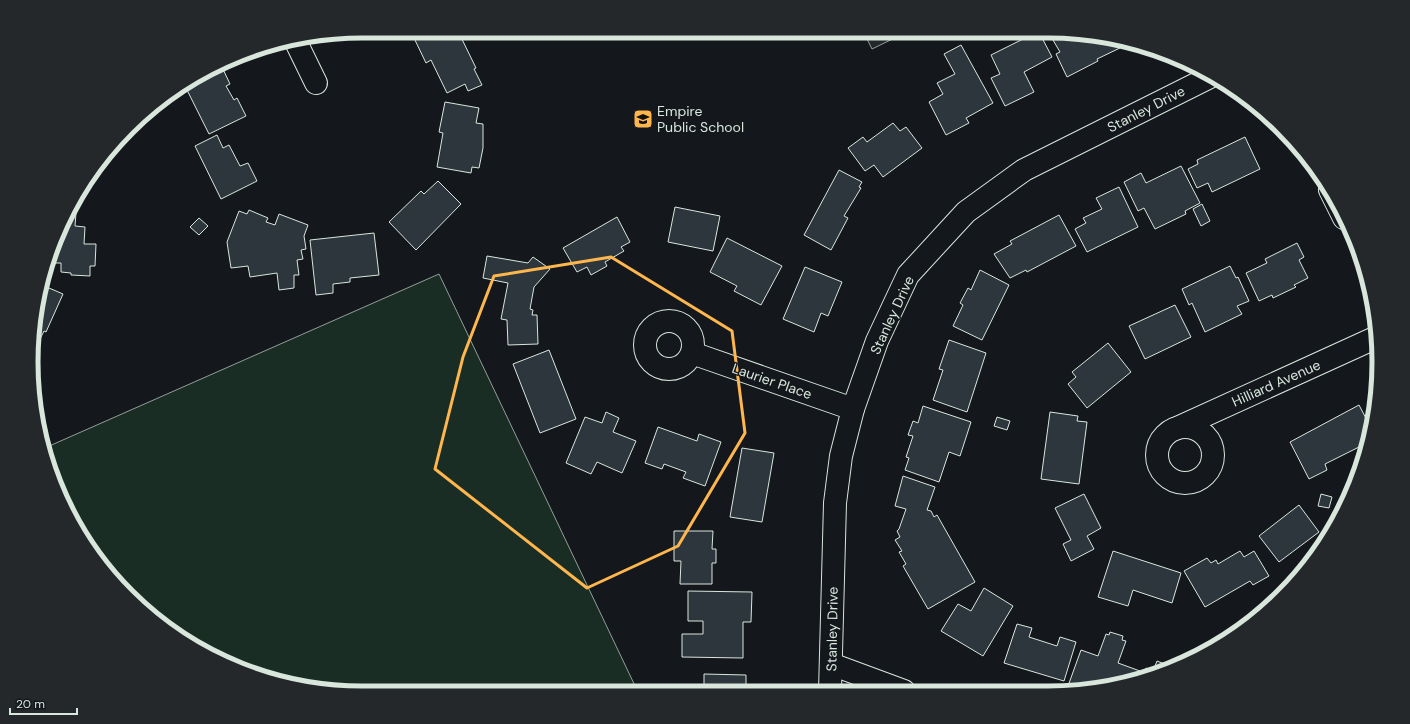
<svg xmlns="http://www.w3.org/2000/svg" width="1410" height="724" font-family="'DM Sans',sans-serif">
<rect width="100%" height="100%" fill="#14181c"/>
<!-- green -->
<polygon fill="#1a2d24" stroke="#939e99" points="439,274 637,690 637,691 341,692 277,682 216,659 128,596 65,508 47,447"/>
<!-- parking -->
<polygon fill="#24282b" stroke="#939e99" points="863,31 907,32 872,49"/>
<!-- building -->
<g fill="#2c363c" stroke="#d8e6dc">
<polygon points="397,31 415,31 401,38"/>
<polygon points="434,31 458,31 476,68 474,69 482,85 468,91 465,84 447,93 431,60 426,63 414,38 426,32 427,35"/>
<polygon points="1037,32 1039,32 1052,57 1024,72 1034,92 1005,106 991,78 1000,74 991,55"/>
<polygon points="1069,32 1119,40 1122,47 1097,59 1098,61 1067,77 1056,54 1060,52 1053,40"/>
<polygon points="961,45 993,103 966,118 969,123 946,135 929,102 943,94 937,83 955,74 944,54"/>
<polygon points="222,67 230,84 226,86 234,100 237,98 246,116 209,134 185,86"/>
<polygon points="445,102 479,108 476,123 483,124 483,148 479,168 472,167 471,173 437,167 443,133 439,132"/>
<polygon points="893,123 900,131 906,127 922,148 883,177 874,165 865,171 848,148 863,137 867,142"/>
<polygon points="217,135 223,148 229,145 240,166 248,163 257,181 221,199 195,146"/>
<polygon points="1245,137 1260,169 1212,192 1208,183 1197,188 1188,169 1198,164 1197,160"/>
<polygon points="1181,166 1200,203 1185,211 1186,214 1155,229 1144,208 1138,211 1124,182 1141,173 1146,183"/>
<polygon points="839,170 862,182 859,187 861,188 844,216 848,218 831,250 804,235"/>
<polygon points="93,171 96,171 97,178 91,179 90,176"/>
<polygon points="438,181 461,204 416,250 389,222 421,191 424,194"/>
<polygon points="1119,187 1138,227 1087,252 1075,229 1086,223 1083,218 1102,209 1096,198"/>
<polygon points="74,200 77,200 75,226 85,227 84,244 96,244 95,266 90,266 90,276 71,275 71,273 61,272 61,263 50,263"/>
<polygon points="1202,204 1210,221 1201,226 1193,209"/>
<polygon points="675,207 720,216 713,251 668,242"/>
<polygon points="249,210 268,218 266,222 275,225 279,214 308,225 304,236 306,249 301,250 303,259 297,260 299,275 294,275 294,288 279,290 277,273 250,277 248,266 231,268 227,242 239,211 247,214"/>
<polygon points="1059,215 1076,246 1027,272 1026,270 1010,278 994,254 1012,244 1010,241"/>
<polygon points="617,217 630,242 621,247 624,251 605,262 607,266 591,275 587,267 577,272 563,248"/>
<polygon points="199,218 208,226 199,235 190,227"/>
<polygon points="374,233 379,275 350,278 350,282 333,284 333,293 316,295 310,240"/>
<polygon points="727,238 782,266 761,305 734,291 737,286 710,272"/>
<polygon points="1297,243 1304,257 1299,260 1308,278 1294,285 1296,287 1273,298 1272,295 1259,301 1246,273 1267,263 1265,259"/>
<polygon points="487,256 528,263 533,257 550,269 534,287 530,309 533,310 532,315 537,315 538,344 508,345 507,320 501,319 508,283 483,278"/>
<polygon points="1230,266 1236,278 1238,277 1249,301 1237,306 1242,314 1205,332 1192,303 1189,305 1182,289"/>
<polygon points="805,267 842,282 828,316 821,313 814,332 783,319"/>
<polygon points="980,270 1009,285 982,340 953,326 963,305 960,303 968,288 971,290"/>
<polygon points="42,285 63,294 46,332 44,331 39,341 36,340 37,297"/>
<polygon points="1175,305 1191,337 1145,359 1129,326"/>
<polygon points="949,340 986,353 967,412 933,400 943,370 939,369"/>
<polygon points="1108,343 1131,372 1087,408 1068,384 1076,377 1072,372"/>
<polygon points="549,350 576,419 540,433 513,364"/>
<polygon points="1359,405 1371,428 1369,442 1325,464 1327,470 1309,479 1290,442"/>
<polygon points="923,406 971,422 960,456 949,452 939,482 905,470 909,458 906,457 913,436 908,435 913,421 918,423"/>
<polygon points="606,412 619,418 613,432 636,441 622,473 597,462 591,474 566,463 585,417 602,423"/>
<polygon points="1050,412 1078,416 1077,421 1087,422 1079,484 1041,479"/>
<polygon points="997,417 1010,421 1007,430 994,426"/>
<polygon points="658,427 697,441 699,434 721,442 705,486 683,478 686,472 664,464 662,469 645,463"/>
<polygon points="742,448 774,453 762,522 730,517"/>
<polygon points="903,476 935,487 927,510 931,511 934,517 937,515 975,582 928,609 903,566 906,564 899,552 902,551 895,540 900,537 897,531 899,529 906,509 895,506"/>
<polygon points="1084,494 1101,528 1087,536 1094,549 1071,561 1063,544 1071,540 1055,508"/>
<polygon points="1321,494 1332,497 1329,508 1318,506"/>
<polygon points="1299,505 1319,532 1279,562 1259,536"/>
<polygon points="674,531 713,531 712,549 716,549 716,563 712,563 712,584 680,584 681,561 674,561"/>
<polygon points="1113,551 1181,573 1172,603 1133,590 1128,606 1098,597"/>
<polygon points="1240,551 1244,557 1254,551 1269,576 1253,585 1250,581 1205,607 1184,571 1207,558 1211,563 1216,560 1218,564"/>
<polygon points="984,588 1013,606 983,656 941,631 958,604 971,611"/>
<polygon points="688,591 752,592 751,622 743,622 743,658 682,657 682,634 703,634 703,621 688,621"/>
<polygon points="1017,624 1032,628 1029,637 1057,646 1060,637 1076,642 1064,681 1004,663"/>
<polygon points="1110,632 1123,636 1122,640 1126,641 1118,663 1140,671 1137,678 1091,690 1080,690 1068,686 1081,650 1098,656 1106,634 1109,635"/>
<polygon points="1157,661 1175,668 1144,676 1146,668 1153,671"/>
<polygon points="704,674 746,675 746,688 753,688 753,691 704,691"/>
</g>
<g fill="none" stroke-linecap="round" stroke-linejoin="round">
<defs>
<g id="minor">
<polyline points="296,42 316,83"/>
<polyline points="1330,190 1344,218"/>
<circle cx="669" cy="345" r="24"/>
<polyline points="692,353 853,409"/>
<circle cx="1185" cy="455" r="28"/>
<polyline points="1175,429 1377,337"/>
<polyline points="831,664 904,691"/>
<polyline points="830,691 835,503 841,456 853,409 877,341 908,275 966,212 1024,170 1212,76"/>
</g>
</defs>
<!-- minor casing -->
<use href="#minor" stroke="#d8e6dc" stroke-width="24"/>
<!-- minor -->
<use href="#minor" stroke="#14181c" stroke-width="22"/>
</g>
<!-- marked area -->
<path fill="none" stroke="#ffb74d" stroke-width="3" stroke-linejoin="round" d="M611,257L732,331L745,433L678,546L587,588L435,469L463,357L494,276Z"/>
<!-- icons -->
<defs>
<symbol id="school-square" viewBox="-11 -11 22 22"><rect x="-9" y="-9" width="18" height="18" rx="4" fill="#ffb74d" stroke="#14181c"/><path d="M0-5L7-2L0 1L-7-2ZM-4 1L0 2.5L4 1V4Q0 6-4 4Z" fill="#111"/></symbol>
</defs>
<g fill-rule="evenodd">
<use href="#school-square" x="632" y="108" width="22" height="22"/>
</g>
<g text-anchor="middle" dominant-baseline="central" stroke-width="3" stroke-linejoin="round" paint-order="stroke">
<!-- street labels -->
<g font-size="14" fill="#d8e6dc" stroke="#14181c">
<text transform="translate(1146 109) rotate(-27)">Stanley Drive</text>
<text transform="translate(892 315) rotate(-65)">Stanley Drive</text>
<text transform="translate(772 381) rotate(19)">Laurier Place</text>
<text transform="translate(1276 383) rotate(-24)">Hilliard Avenue</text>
<text transform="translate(832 629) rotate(-89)">Stanley Drive</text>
</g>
<!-- poi labels -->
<g font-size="14" fill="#d8e6dc" stroke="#14181c" text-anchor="start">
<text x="657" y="111">Empire<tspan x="657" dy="16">Public School</tspan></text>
</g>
</g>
<!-- crop -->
<path d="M0 0H1410V724H0ZM362 38H1048A324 324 0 0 1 1372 362V362A324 324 0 0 1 1048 686H362A324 324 0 0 1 38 362V362A324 324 0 0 1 362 38Z" fill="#24282b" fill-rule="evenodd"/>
<path fill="none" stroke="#d8e6dc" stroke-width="5" d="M362 38H1048A324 324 0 0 1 1372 362V362A324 324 0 0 1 1048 686H362A324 324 0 0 1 38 362V362A324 324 0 0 1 362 38Z"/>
<!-- scale -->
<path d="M10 708v6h67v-6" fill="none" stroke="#d8e6dc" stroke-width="2"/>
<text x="16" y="708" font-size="12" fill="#d8e6dc" stroke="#14181c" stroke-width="3" paint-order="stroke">20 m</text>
</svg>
